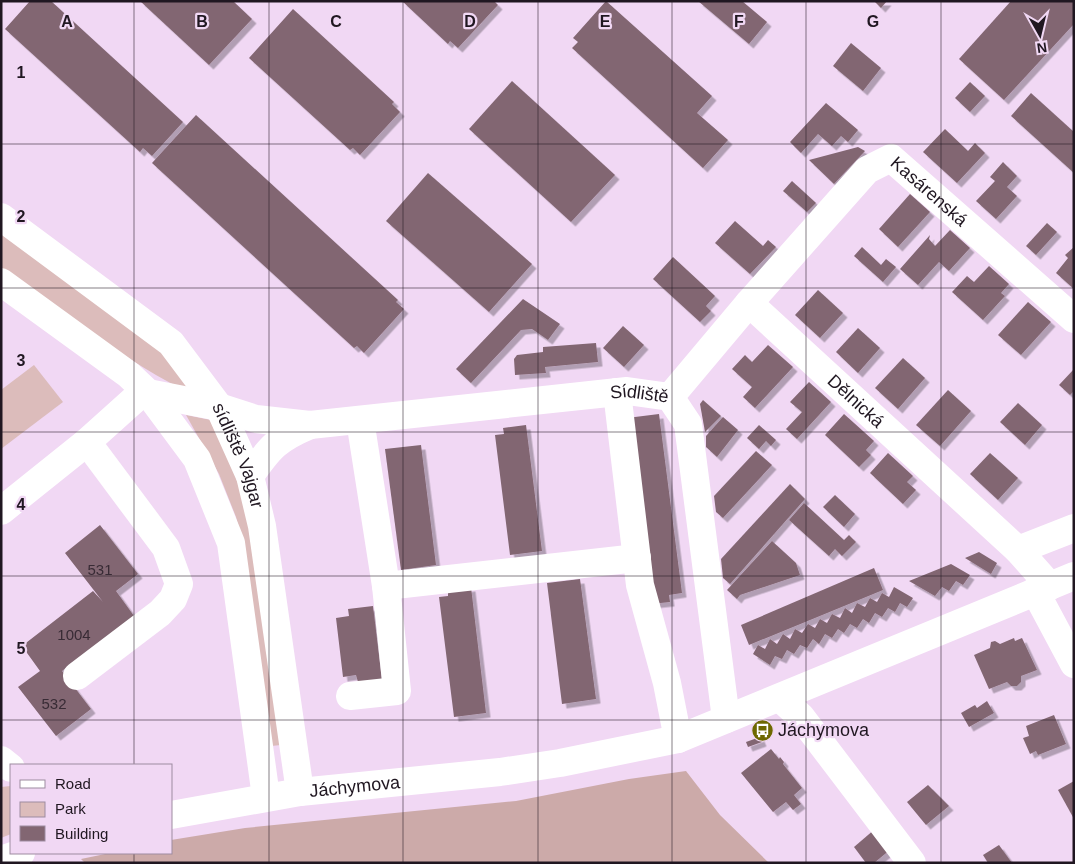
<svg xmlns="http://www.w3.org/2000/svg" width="1075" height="864" font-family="Helvetica,sans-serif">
<defs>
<filter id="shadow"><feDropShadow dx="4.5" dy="4.5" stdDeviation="0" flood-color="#0004"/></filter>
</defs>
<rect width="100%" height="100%" fill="#f1d8f4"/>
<!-- green -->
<g fill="#dcbcbb">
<path d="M1,229L156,343L195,395C125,363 64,312 1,268Z"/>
<polygon points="34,365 63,402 1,449 1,390"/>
<polygon points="186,415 211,420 245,491 281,745 271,746 243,546 236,517 219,474"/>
<polygon points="11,786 11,834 1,838 1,787"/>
</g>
<!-- forest -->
<polygon fill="#ccaaa9" points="686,771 720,815 769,863 85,863 81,859 110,853 171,853 171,840 245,828 516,801 629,779"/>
<!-- building -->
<g fill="#826672" filter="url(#shadow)">
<polygon points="30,1 51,1 183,122 152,156 143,148 140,152 5,29"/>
<polygon points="140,1 233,1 252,19 209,65"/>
<polygon points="402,1 494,1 498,5 458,48 450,41 448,44"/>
<polygon points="606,1 712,96 697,113 728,140 703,168 572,48 578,42 573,38"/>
<polygon points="698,1 742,1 767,22 749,44"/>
<polygon points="874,1 887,1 881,8"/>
<polygon points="1011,1 1074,1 1074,24 1004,100 959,59"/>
<polygon points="293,9 394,102 392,104 400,112 360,155 353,148 350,150 249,58"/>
<polygon points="851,43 881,68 863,91 833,66"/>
<polygon points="512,81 615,175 571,222 469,129"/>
<polygon points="970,82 985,96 970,112 955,98"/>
<polygon points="1031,93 1074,132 1074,173 1011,116"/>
<polygon points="826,103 858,130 848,142 841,136 832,146 818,134 801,153 790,142"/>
<polygon points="196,115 398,300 396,302 404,309 364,353 357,346 354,348 152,163"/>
<polygon points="945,129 968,151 975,143 985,153 957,183 923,152"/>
<polygon points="858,147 865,151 834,184 809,160"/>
<polygon points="1003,162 1017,176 1007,187 1017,196 996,219 976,201 995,181 990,177"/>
<polygon points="428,173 532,264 489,312 386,221"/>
<polygon points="792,181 816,203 807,212 783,191"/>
<polygon points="910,194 930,212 898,247 879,229"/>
<polygon points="735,221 763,246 768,240 776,247 750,274 715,243"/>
<polygon points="1047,223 1057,232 1036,255 1026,246"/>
<polygon points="950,230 970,248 949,271 939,262 918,285 900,269 930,235 929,239 935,246"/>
<polygon points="862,247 881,265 886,259 896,267 883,282 854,256"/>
<polygon points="1074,247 1074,289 1056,273 1068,258 1065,255"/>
<polygon points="673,257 715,296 706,306 711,311 700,322 653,279"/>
<polygon points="989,266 1009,284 1001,293 1005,296 983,320 952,292 967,276 974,282"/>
<polygon points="818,290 843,313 820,338 795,315"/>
<polygon points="523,299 560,324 548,340 532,329 521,330 471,383 456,369"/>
<polygon points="1028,302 1051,322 1021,355 998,335"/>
<polygon points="623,326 644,345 624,367 603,348"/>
<polygon points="858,328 880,348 858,373 836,352"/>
<polygon points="596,343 598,362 545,367 546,373 515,375 514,359 517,355 543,352 543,347"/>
<polygon points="768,345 793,367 755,408 743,397 752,387 732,369 745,355 752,362"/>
<polygon points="903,358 925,378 898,409 875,388"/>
<polygon points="1074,369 1074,391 1070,395 1059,385"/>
<polygon points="809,382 831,402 797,439 786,429 802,412 790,402"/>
<polygon points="948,390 971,411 940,446 916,425"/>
<polygon points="703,400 721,416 705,432 700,404"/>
<polygon points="1018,403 1042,425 1025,445 1000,422"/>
<polygon points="659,414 682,593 669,595 670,602 651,604 627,418"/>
<polygon points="844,414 874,441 866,450 871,455 859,467 825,435"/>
<polygon points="723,417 738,430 717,457 706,447 706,436"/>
<polygon points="526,425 542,551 510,555 495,435 504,434 503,428"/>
<polygon points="759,425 776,440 771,446 766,441 759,449 747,438"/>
<polygon points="421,445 436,565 401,570 385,449"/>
<polygon points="756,451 772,465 723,518 716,512 714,496"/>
<polygon points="888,453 913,476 907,482 916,490 903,504 870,473"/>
<polygon points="990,453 1018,478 998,500 970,474"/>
<polygon points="790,484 805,499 730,584 723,578 721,559"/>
<polygon points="835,495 855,514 844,527 823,507"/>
<polygon points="804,503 844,540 849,535 856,542 842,556 835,549 829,556 789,520"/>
<polygon points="100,525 138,574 116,591 134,616 62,671 91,709 56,736 18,687 40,671 22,646 93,591 103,602 65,553"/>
<polygon points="772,541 796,563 800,575 740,595 737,599 727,590"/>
<polygon points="979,552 997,563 991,574 965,558"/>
<polygon points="951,564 970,575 963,585 956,581 949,591 942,587 935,596 909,581"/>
<polygon points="874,568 883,590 749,645 741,625"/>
<polygon points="580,579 596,699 562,704 547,583"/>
<polygon points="471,587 486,713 454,717 439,597 448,596 448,590"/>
<polygon points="894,587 913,598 907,607 900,603 895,612 888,608 882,617 875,613 869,623 863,619 857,628 850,624 844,633 838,629 832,638 825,634 819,644 813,639 807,648 800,645 794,654 787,650 782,659 775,656 770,665 753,654 758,645 765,649 770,639 777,644 783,634 790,639 795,629 802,633 808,624 815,628 820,619 827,623 832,614 840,618 845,608 852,613 857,603 865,607 870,598 877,602 882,593 889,597"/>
<polygon points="373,606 382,680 358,682 356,675 343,677 336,618 349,616 348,609"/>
<polygon points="1014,638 1015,641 1022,638 1037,670 1021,676 1021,682 1017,686 1011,686 1007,682 989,689 974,655 990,648 991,642 995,641 1000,644"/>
<polygon points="987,701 994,713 969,727 961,713 975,705 977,708"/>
<polygon points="1054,715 1066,744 1038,755 1036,751 1030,754 1023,738 1029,736 1026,726"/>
<polygon points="760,737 762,742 748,747 746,742"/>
<polygon points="771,749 779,759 780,757 784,762 783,764 802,788 794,795 801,804 793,810 786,802 773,812 741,773"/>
<polygon points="1074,781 1074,819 1058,790"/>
<polygon points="928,785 949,806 926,825 907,802"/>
<polygon points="875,829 891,849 874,863 866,863 854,847"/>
<polygon points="999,845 1012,863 988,863 983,855"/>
</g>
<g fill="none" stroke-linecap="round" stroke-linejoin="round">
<!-- minor -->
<g stroke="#fff" stroke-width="28">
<path id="s1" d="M1,217L171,343L219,407L250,476L262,526L300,792"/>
<polyline points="1,282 129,375 148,393 197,459 231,543 266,797"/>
<path id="s2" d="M749,303L1018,550L1050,586"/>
<polyline points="617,392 640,585 667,683 678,739"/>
<path id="s3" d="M670,397L749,303L867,170L891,158L1074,319"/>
<path d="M250,476C270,447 277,439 310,425"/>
<path id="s4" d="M1,511L87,442L136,398L148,393L219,407L256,419L310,425L627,391L670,397L688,424L726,719"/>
<polyline points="1018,550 1074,528"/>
<polyline points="386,586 637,558"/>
<polyline points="1035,591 1074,664"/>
<polyline points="77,676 160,613 173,599 179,584 166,548 87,442"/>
<polyline points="350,696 397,691 386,586 360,420"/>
<polyline points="780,698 801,717 912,863"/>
<polyline points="1,760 11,768"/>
<path id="s5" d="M171,815L300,792L500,772L560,763L678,739L1074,576"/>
<polyline points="1,860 21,853"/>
</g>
</g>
<!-- grid -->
<path fill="none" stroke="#201721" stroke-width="1" stroke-opacity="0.55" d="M134,1V765M269,1V863M403,1V863M538,1V863M672,1V863M806,1V863M941,1V863M1,144H1074M1,288H1074M1,432H1074M1,576H1074M1,720H1074M134,853V863"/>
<!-- icons -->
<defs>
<symbol id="bus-disc" viewBox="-11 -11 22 22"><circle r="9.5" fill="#6e6800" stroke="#f1d8f4"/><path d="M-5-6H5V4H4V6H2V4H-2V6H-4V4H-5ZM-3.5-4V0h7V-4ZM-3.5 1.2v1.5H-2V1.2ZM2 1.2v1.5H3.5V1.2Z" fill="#fff"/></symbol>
</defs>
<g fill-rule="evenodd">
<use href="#bus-disc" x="750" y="718" width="25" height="25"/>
</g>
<g text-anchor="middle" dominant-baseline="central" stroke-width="4.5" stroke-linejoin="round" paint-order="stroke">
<!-- number labels -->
<g font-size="15" fill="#382b35">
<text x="100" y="569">531</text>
<text x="74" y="634">1004</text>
<text x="54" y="703">532</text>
</g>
<!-- street labels -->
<g font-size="18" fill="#201721" stroke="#f1d8f4">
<text stroke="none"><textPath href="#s3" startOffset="378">Kasárenská</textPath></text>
<text stroke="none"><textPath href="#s4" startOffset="686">Sídliště</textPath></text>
<text stroke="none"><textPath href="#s2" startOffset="145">Dělnická</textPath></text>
<text stroke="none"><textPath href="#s1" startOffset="344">sídliště Vajgar</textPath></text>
<text stroke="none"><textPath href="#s5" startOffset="186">Jáchymova</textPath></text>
</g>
<!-- poi labels -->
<g font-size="18" fill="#201721" stroke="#f1d8f4" text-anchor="start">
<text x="778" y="730">Jáchymova</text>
</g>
</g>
<g font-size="16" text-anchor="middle" font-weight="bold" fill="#201721" stroke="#f1d8f4" stroke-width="4.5" stroke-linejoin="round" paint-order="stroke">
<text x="67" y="27">A</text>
<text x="202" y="27">B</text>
<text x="336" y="27">C</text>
<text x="470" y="27">D</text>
<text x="605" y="27">E</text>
<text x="739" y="27">F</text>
<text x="873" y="27">G</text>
<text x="21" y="78">1</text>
<text x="21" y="222">2</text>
<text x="21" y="366">3</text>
<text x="21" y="510">4</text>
<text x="21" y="654">5</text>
</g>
<!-- border -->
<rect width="1075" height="864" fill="none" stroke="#201721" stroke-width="5"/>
<!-- legend -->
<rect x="10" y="764" width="162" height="90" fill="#f1d8f4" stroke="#9d8ba0"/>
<rect x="20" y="780" width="25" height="8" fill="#ffffff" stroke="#9d8ba0"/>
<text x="55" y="789" font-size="15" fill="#201721">Road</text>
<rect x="20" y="802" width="25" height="15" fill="#dcbcbb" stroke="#9d8ba0"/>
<text x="55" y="814" font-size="15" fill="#201721">Park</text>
<rect x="20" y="826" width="25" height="15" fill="#826672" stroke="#9d8ba0"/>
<text x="55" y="839" font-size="15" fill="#201721">Building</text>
<!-- north arrow -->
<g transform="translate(1040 35) rotate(172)" stroke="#f1d8f4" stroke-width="4" paint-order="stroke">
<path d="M0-4L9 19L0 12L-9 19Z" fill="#201721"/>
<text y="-8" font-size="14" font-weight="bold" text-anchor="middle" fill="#201721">N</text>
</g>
</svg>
